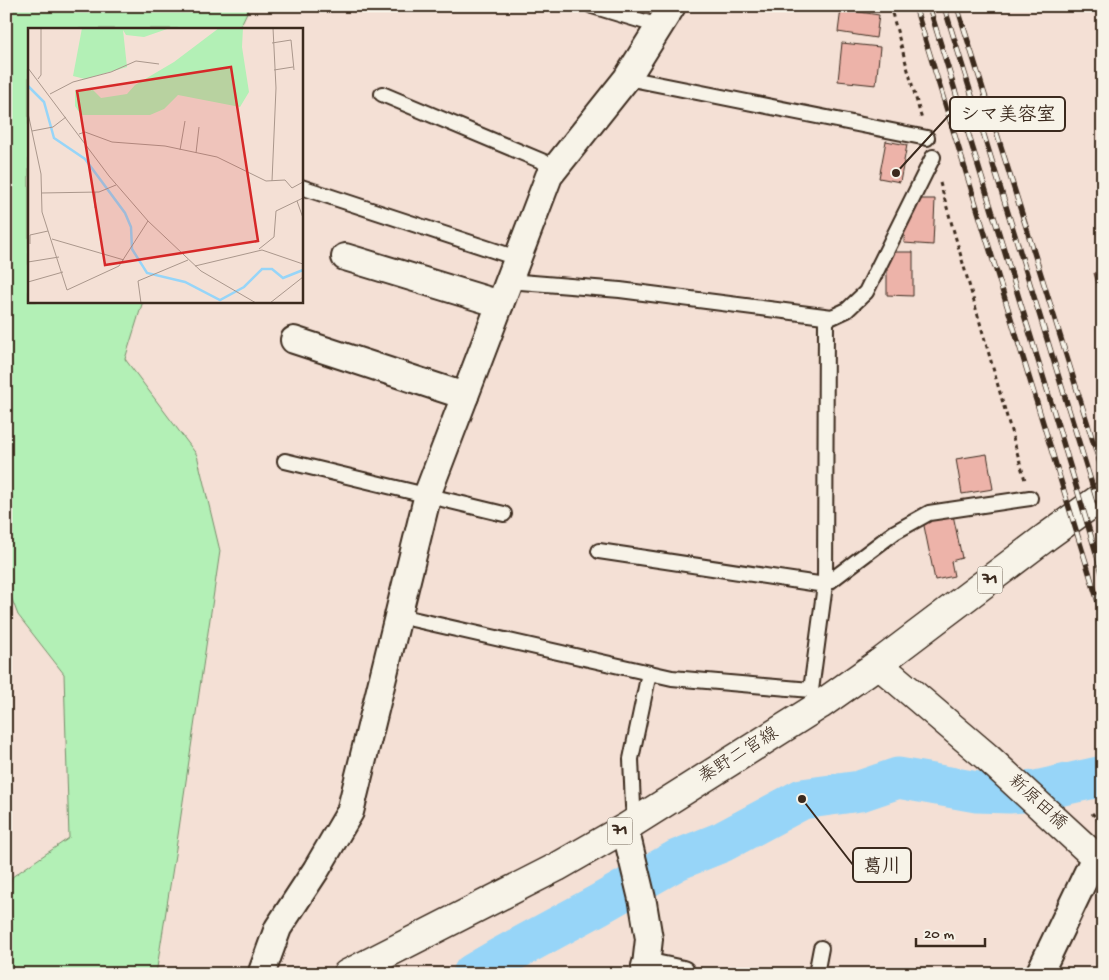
<svg xmlns="http://www.w3.org/2000/svg" width="1109" height="980" font-family="'Gochi Hand','Klee One',sans-serif">
<rect width="100%" height="100%" fill="#f4e0d5"/>
<filter id="ink" filterUnits="userSpaceOnUse"><feTurbulence type="fractalNoise" baseFrequency=".02" numOctaves="2"/><feDisplacementMap in="SourceGraphic" scale="10" xChannelSelector="R" yChannelSelector="G"/><feConvolveMatrix kernelMatrix="1 2 1 2 8 2 1 2 1" color-interpolation-filters="sRGB"/></filter>
<g filter="url(#ink)">
<!-- green -->
<polygon fill="#b3f0b6" stroke="#778d6a" points="6,6 250,6 239,29 29,29 29,301 143,301 125,359 197,455 220,551 177,842 156,974 6,974 6,920 12,877 69,838 64,674 18,615 6,584"/>
<g fill="none" stroke-linecap="round" stroke-linejoin="round">
<!-- river -->
<polyline stroke="#97d5f8" stroke-width="41" points="473,974 502,957 598,905 677,860 722,842 802,799 860,791 898,778 977,792 1009,793 1036,791 1103,776"/>
</g>
<!-- building -->
<g fill="#edb3a9" stroke="#3b2a1e">
<polygon points="841,9 879,15 876,38 838,32"/>
<polygon points="842,43 880,47 876,85 838,81"/>
<polygon points="886,141 907,145 900,182 879,178"/>
<polygon points="915,199 935,199 933,245 904,243 905,214 914,214"/>
<polygon points="887,252 913,252 913,296 887,295"/>
<polygon points="1103,270 1103,303 1094,273"/>
<polygon points="987,454 993,489 962,494 956,459"/>
<polygon points="953,515 962,558 951,561 954,576 935,580 923,521"/>
</g>
<g fill="none" stroke-linecap="round" stroke-linejoin="round">
<defs>
<g id="lane">
<polyline points="592,6 659,26"/>
<polyline points="627,78 927,138"/>
<polyline points="382,94 556,167"/>
<polyline points="301,187 517,258"/>
<polyline points="508,281 620,290 832,317 847,310 866,292 933,157"/>
<polyline points="285,461 504,514"/>
<polyline points="599,551 825,585 895,532 929,513 1030,498"/>
<polyline points="399,616 672,678 811,690 820,705"/>
<polyline points="811,690 825,585 826,317"/>
<polyline points="635,821 633,806 631,759 649,673"/>
<polyline points="816,974 821,948"/>
</g>
<g id="street">
<polyline points="345,257 500,304"/>
<polyline points="294,340 465,396"/>
<polyline points="625,828 643,903 649,939 645,974"/>
<polyline points="645,966 682,974"/>
<polyline points="263,974 262,972 278,928 316,870 350,812 429,490 549,176 627,78 672,6"/>
<polyline points="1039,974 1095,857"/>
</g>
<polyline id="secondary" points="878,664 987,757 1103,864"/>
<polyline id="primary" points="347,974 557,867 625,828 820,705 878,664 1046,537 1103,496"/>
</defs>
<!-- lane casing -->
<use href="#lane" stroke="#3b2a1e" stroke-width="18"/>
<!-- street casing -->
<use href="#street" stroke="#3b2a1e" stroke-width="30"/>
<!-- secondary casing -->
<use href="#secondary" stroke="#3b2a1e" stroke-width="31"/>
<!-- primary casing -->
<use href="#primary" stroke="#3b2a1e" stroke-width="31"/>
<!-- path -->
<g stroke="#3b2a1e" stroke-width="3" stroke-dasharray="4 4" stroke-linecap="butt">
<polyline points="890,6 922,120"/>
<polyline points="940,183 1025,480"/>
<polyline points="1092,813 1103,826"/>
</g>
<!-- lane -->
<use href="#lane" stroke="#f7f3e8" stroke-width="14"/>
<!-- street -->
<use href="#street" stroke="#f7f3e8" stroke-width="26"/>
<!-- secondary -->
<use href="#secondary" stroke="#f7f3e8" stroke-width="28"/>
<!-- primary -->
<use href="#primary" stroke="#f7f3e8" stroke-width="28"/>
<defs>
<g id="rail">
<polyline points="915,6 1103,618"/>
<polyline points="929,6 1050,399 1103,576"/>
<polyline points="944,6 1103,520"/>
<polyline points="957,6 1103,473"/>
</g>
</defs>
<!-- rail casing -->
<use href="#rail" stroke="#3b2a1e" stroke-width="5.5"/>
<!-- rail -->
<use href="#rail" stroke="#f7f3e8" stroke-width="4" stroke-dasharray="11" stroke-linecap="butt"/>
</g>
</g>
<g text-anchor="middle" dominant-baseline="central" stroke-width="4" stroke-linejoin="round" paint-order="stroke">
<!-- shield labels -->
<g fill="#f7f3e8" stroke="#73665b" stroke-width="1">
<rect x="977.5" y="566.5" width="25" height="27" rx="4"/>
<rect x="607.5" y="817.5" width="25" height="27" rx="4"/>
</g>
<g font-size="16" font-weight="bold" fill="#3b2a1e">
<text x="990" y="580">71</text>
<text x="620" y="831">71</text>
</g>
<!-- street labels -->
<g font-size="18" fill="#3b2a1e" stroke="#f7f3e8">
<text transform="translate(739 756) rotate(-32)">秦野二宮線</text>
<text transform="translate(1037 803) rotate(43)">新原田橋</text>
</g>
</g>
<!-- overview -->
<g transform="translate(28 28)">
<rect width="275" height="275" fill="#f4e0d5"/>
<path d="M54,0H142L116,9L98,7L95,2L99,39L57,51L45,48ZM191,0H215L214,19L221,64L212,79L150,67L136,81L122,87H53L47,78V63L65,62L73,70L99,66L107,57L146,34Z" fill="#b3f0b6"/>
<path fill="none" stroke="#97d5f8" stroke-width="2.5" d="M0,58L16,74L26,110L57,131L97,185L103,199L104,221L119,245L157,254L192,272L216,259L234,241H244L255,250L275,242"/>
<path fill="none" stroke="#aa978c" stroke-width="1" d="M244,15L263,12L266,42M0,40L81,148L120,193L173,243L228,275M246,42L265,39M10,51L13,47V0M22,66L45,54L83,44L108,33L131,36M0,85L13,146L14,184L39,262L91,238L120,193M4,103L25,99L38,89M51,106L57,104L84,114L137,118L189,129L238,153L257,152L264,160L275,154M152,122L157,93M168,125L171,99M244,153L248,60L245,0M13,165L71,164L88,157M269,173L275,190M67,180V164M24,211L96,232M2,216V207L20,203M231,221L246,209L248,183L275,170M0,234L31,229M167,238L234,222L275,236M0,254L35,244M113,275L110,253L160,232M242,275L275,249"/>
<path fill="#d62828" fill-opacity="0.15" stroke="#d62828" stroke-width="2.5" d="M203,39L230,213L77,237L49,63Z"/>
<rect width="275" height="275" fill="none" stroke="#3b2a1e" stroke-width="2.5"/>
</g>
<!-- callouts -->
<path fill="none" stroke="#3b2a1e" stroke-width="2" d="M896 173L950 114M802 799L853 865"/>
<g fill="#3b2a1e" stroke="#f7f3e8" stroke-width="2">
<circle cx="896" cy="173" r="5"/>
<circle cx="802" cy="799" r="5"/>
</g>
<g fill="#f7f3e8" stroke="#3b2a1e" stroke-width="2">
<rect x="950" y="97" width="115" height="34" rx="5"/>
<rect x="853" y="848" width="58" height="34" rx="5"/>
</g>
<g font-size="19" text-anchor="middle" font-weight="bold" fill="#3b2a1e">
<text x="1008" y="120">シマ美容室</text>
<text x="882" y="872">葛川</text>
</g>
<!-- margin -->
<rect width="1109" height="980" fill="none" stroke="#f7f3e8" stroke-width="25"/>
<rect x="12" y="12" width="1084" height="955" fill="none" stroke="#3b2a1e" stroke-width="2" filter="url(#ink)"/>
<!-- scale -->
<path d="M916 938v8h69v-8" fill="none" stroke="#3b2a1e" stroke-width="2.5"/>
<text x="924" y="938" font-size="15" fill="#3b2a1e" stroke="#f7f3e8" stroke-width="4" paint-order="stroke">20 m</text>
</svg>
